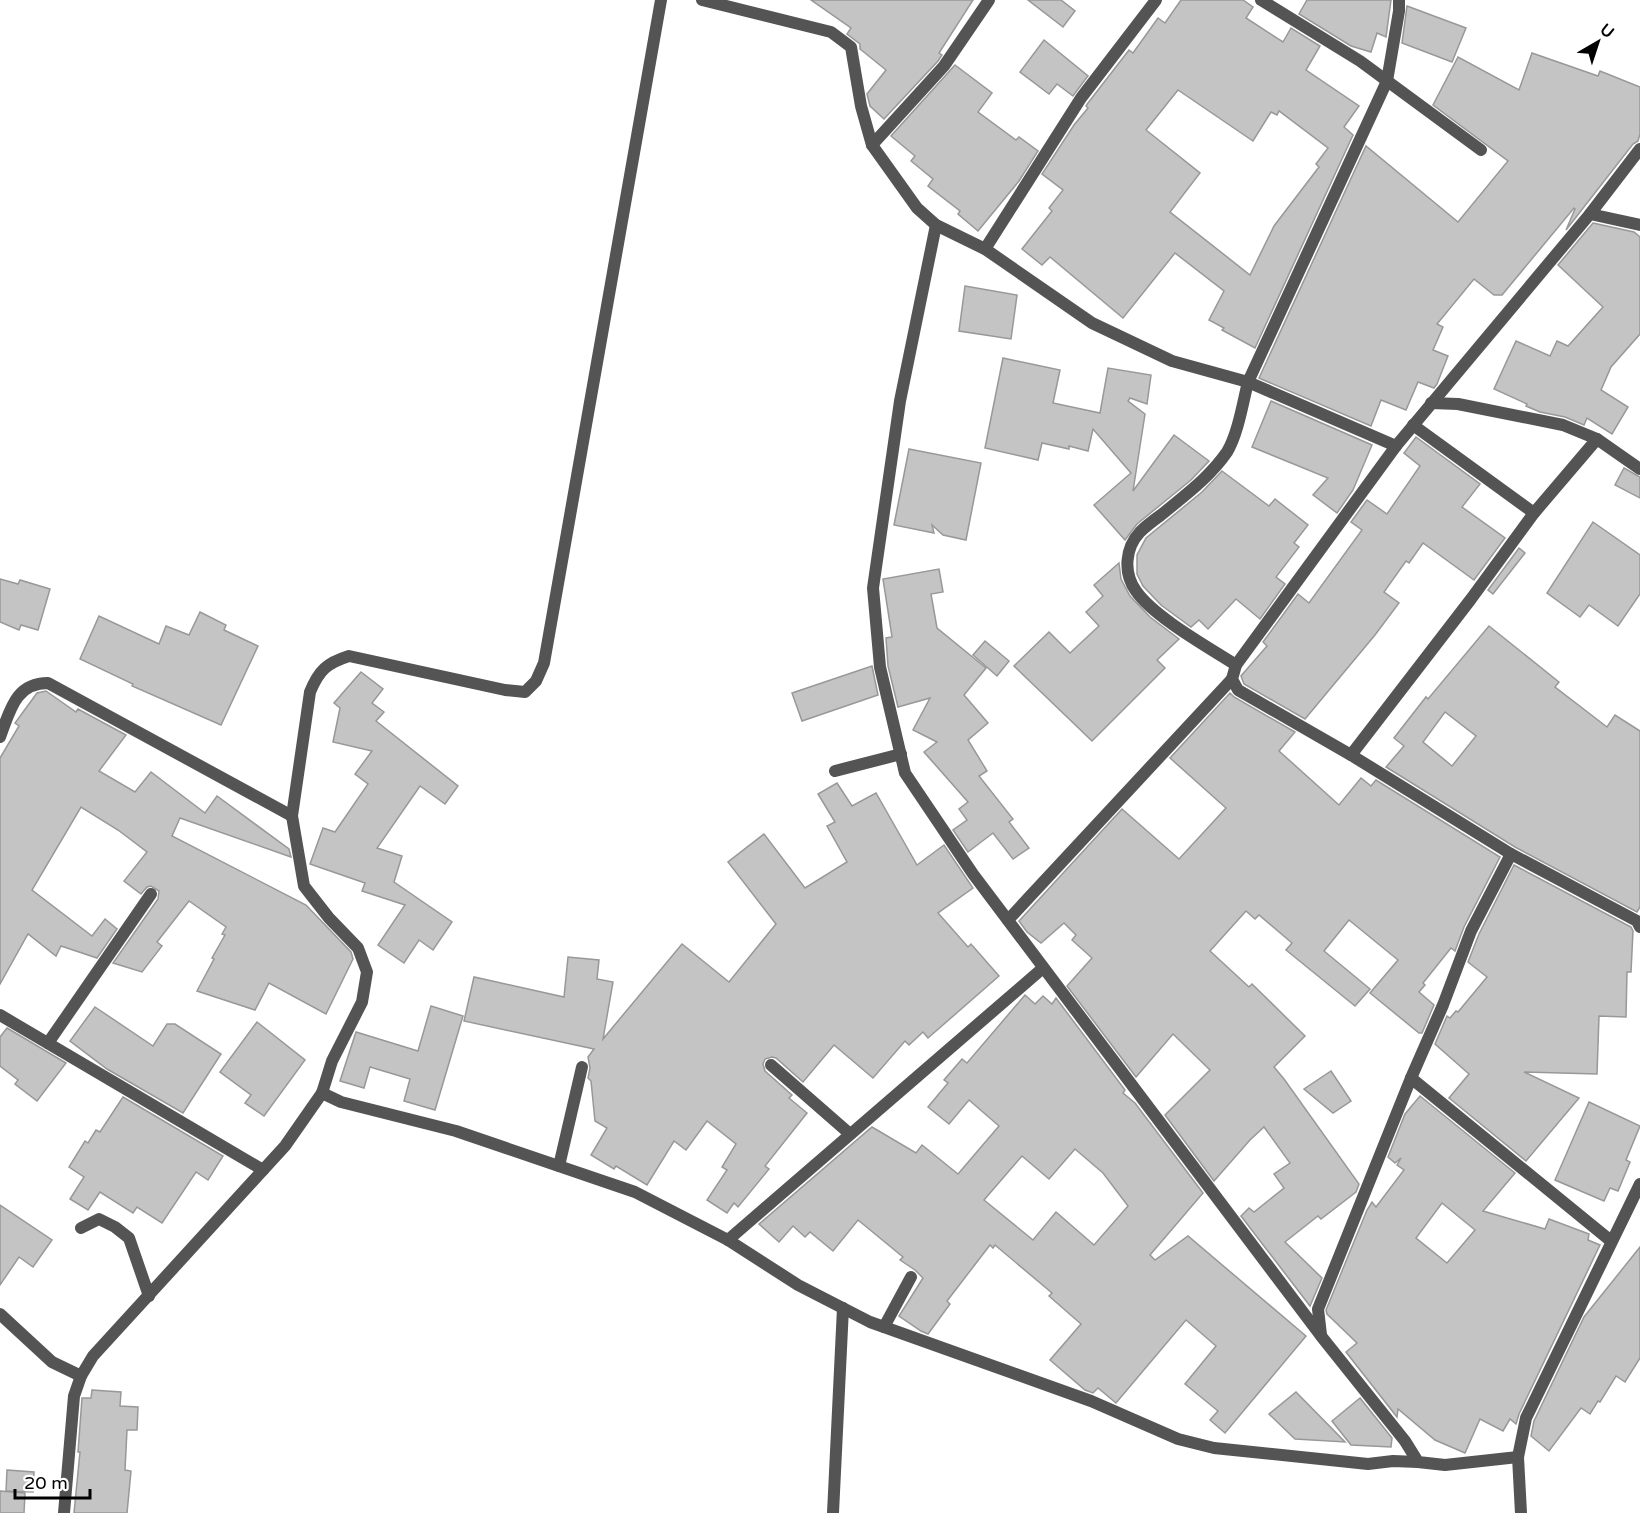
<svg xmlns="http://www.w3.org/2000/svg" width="1640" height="1513" font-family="'Varela Round',sans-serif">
<rect width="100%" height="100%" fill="#fff"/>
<!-- building -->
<g fill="#c4c4c4" stroke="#989898" stroke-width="1.5" fill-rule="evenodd">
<polygon points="811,0 973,0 939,53 942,55 938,61 884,119 870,106 867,94 886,70 860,49 860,44 847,34 851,28"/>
<polygon points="1028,0 1061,0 1075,11 1063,27"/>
<path d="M1181,0H1243L1253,7L1246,18L1283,42L1291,28L1320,46L1306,70L1359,106L1344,127L1353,135L1255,348L1222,330L1224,328L1209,320L1224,291L1175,253L1123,318L1050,257L1042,265L1022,249L1052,211L1049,208L1063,190L1042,174L1074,125L1088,108L1086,106L1088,103L1129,50L1133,53L1158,18L1165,23ZM1178,90L1253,141L1271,112L1277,115L1279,111L1328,148L1316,164L1319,167L1274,226L1250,275L1170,212L1200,173L1146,130Z"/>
<polygon points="1307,0 1391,0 1386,37 1377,33 1371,52 1351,46 1299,14"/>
<polygon points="1407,6 1466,28 1452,62 1402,43"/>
<polygon points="1044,40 1088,76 1073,96 1057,84 1049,94 1020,72"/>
<polygon points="1532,53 1598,76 1600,71 1640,87 1640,134 1638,141 1633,144 1566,230 1575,209 1574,208 1502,295 1494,295 1474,279 1437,324 1443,327 1433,350 1448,356 1437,384 1434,388 1418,382 1406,410 1381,400 1371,426 1259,378 1366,146 1458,222 1508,161 1433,105 1458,57 1519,90"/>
<polygon points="955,65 992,93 978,112 1016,140 1019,137 1038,151 1019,181 978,231 958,214 960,211 928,186 933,179 911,161 915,156 891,136"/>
<polygon points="1593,223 1634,232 1640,237 1640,334 1611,367 1601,390 1628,407 1612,434 1587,418 1584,425 1565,417 1540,412 1526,406 1527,404 1494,389 1516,341 1550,356 1557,341 1568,346 1603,307 1558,265"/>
<polygon points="965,286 1017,295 1011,339 959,331"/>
<polygon points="1003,358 1060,370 1053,403 1100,413 1108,368 1151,375 1147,404 1130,398 1128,401 1145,414 1133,491 1174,435 1209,461 1191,480 1137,524 1125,540 1094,505 1131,473 1093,429 1088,451 1069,446 1069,449 1042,443 1038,460 985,448"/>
<polygon points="1271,401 1372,445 1353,490 1337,513 1313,495 1328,478 1252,447"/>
<polygon points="1416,437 1480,484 1462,507 1505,538 1474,580 1423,543 1409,563 1406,561 1384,592 1399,603 1375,635 1305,719 1244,684 1241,676 1267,646 1263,642 1298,594 1309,603 1362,530 1351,522 1367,500 1387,514 1420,466 1404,453"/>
<polygon points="909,449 981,463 966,540 943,535 932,525 934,533 894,525"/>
<polygon points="1624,468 1640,477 1640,498 1615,485"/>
<polygon points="1222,471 1269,506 1275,499 1308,525 1294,543 1299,547 1276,577 1285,584 1260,619 1236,599 1208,629 1199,620 1191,627 1161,605 1143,586 1137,574 1137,555 1146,538 1202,492"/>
<polygon points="1593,522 1640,555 1640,594 1618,626 1589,605 1580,617 1547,593"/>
<polygon points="1519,548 1525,553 1493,594 1488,590"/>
<polygon points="1119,563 1121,579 1130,596 1150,617 1179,639 1157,660 1165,668 1092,741 1014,666 1049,632 1070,653 1099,626 1086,612 1103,596 1094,585"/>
<polygon points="939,569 943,592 931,594 937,628 986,668 964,695 988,723 968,740 987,771 979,776 1013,819 1009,822 1029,848 1013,859 993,833 968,852 953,830 967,820 959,809 968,802 924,752 937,742 913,730 930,698 898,707 888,666 886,638 892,637 883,579"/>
<polygon points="0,579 18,584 20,580 50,589 38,630 21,625 19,630 0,622"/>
<polygon points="200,612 226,625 224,630 258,646 221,725 132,686 133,684 80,659 99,616 159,644 166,626 189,635"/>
<path d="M1489,626L1559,682L1555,687L1607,727L1615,715L1640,731V907L1637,912L1515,847L1386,767L1404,746L1394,738L1426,697L1428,699ZM1445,712L1476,736L1452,766L1423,742Z"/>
<polygon points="985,641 1009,661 997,676 973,655"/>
<polygon points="872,666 878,695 802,721 792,693"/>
<polygon points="361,672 383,689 372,703 384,712 376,721 458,786 445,804 420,786 377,848 402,856 394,882 452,922 433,950 419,940 404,963 378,945 405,905 362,891 365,883 310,864 323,828 335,832 368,784 355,774 372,751 333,742 340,708 334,703"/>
<polygon points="46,691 76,712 78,709 126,735 99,771 135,792 151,772 205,813 217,796 289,849 291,857 180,818 172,836 306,905 351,952 353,959 326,1014 269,983 255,1010 197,991 214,959 212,958 225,935 222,934 226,927 189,901 157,942 162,946 142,972 113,963 158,899 159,891 151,886 147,887 141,894 124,881 147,852 118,830 81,807 32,890 92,936 105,919 117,929 97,958 61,946 56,956 28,934 0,984 0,758 19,726 15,723 37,693"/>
<polygon points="1230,693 1234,697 1295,732 1279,751 1339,805 1361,778 1371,786 1376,780 1500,857 1464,927 1455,951 1451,948 1423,983 1425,985 1419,992 1434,1005 1422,1033 1419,1033 1370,993 1398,960 1349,920 1324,951 1370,989 1355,1006 1286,950 1292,943 1259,915 1255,919 1246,911 1210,951 1249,987 1252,984 1305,1036 1274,1067 1284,1079 1359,1184 1356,1192 1321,1219 1318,1216 1285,1242 1322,1278 1310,1306 1241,1216 1249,1208 1254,1212 1284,1188 1274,1174 1290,1163 1264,1127 1250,1140 1214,1181 1165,1115 1210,1070 1173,1034 1136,1077 1067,986 1092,958 1072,940 1076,935 1064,923 1041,943 1027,932 1019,921 1122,809 1179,859 1226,808 1170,758"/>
<polygon points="837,783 852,806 876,793 917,865 944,845 973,888 938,913 968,947 971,944 999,976 928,1038 923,1032 909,1045 905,1041 873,1078 834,1045 803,1082 776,1058 772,1057 765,1059 763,1064 765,1071 792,1095 789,1098 807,1113 765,1166 769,1169 738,1207 734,1203 727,1213 707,1200 727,1170 722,1167 736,1144 707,1121 686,1150 674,1141 647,1185 616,1166 614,1169 591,1155 607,1128 595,1121 591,1081 588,1078 590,1068 588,1057 594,1049 464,1021 474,977 564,997 568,957 599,960 597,979 613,982 603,1039 682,944 729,982 776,924 728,862 764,834 805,888 847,862 827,826 835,822 818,794"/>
<polygon points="1514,865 1631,927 1633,931 1631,972 1627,972 1626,1017 1599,1016 1597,1074 1524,1072 1579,1098 1526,1161 1449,1098 1469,1074 1435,1044 1447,1016 1450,1018 1456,1011 1458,1012 1487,977 1468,962 1479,934"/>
<path d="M1025,995L1035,1004L1043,996L1052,1004L1056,998L1125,1090L1123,1093L1135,1103L1203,1193L1150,1255L1155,1260L1188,1236L1306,1336L1225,1433L1210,1420L1218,1411L1185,1384L1216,1346L1186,1320L1116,1403L1098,1388L1093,1393L1085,1390L1050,1360L1081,1324L1049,1296L1052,1293L995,1245L993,1248L990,1245L947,1301L950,1304L928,1334L921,1331L899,1316L923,1278L915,1270L900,1260L903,1257L858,1220L833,1251L810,1232L805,1237L793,1226L779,1242L759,1224L872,1127L916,1153L922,1145L958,1174L999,1126L969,1100L949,1124L928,1107L948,1083L944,1080L962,1059L967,1063ZM1075,1149L1103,1173L1128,1206L1094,1245L1056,1212L1033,1240L984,1200L1022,1156L1049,1179Z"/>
<polygon points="431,1006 463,1016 435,1110 404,1101 410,1079 370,1067 364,1088 340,1081 356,1032 418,1051"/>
<polygon points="95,1007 153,1046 167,1024 175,1024 221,1054 183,1113 107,1069 70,1041"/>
<polygon points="257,1022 305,1060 264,1116 245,1103 251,1095 220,1072"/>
<polygon points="7,1028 66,1063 37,1101 15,1084 18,1080 0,1066 0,1037"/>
<polygon points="1331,1071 1351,1101 1333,1113 1304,1089"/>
<path d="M1420,1096L1515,1173L1483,1211L1545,1229L1549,1219L1589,1234L1588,1240L1600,1245L1519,1414L1516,1424L1510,1419L1503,1431L1480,1419L1465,1453L1435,1440L1398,1409L1397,1417L1346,1352L1357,1343L1327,1314L1326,1310L1367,1210L1372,1202L1376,1207L1404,1170L1397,1165L1401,1158L1395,1163L1388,1157L1405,1114ZM1442,1203L1475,1230L1447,1263L1416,1238Z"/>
<polygon points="123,1097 223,1156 208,1180 196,1172 162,1223 137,1207 133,1213 100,1192 88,1210 70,1199 84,1177 69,1167 85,1141 88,1143 96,1130 100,1132"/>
<polygon points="1589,1102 1640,1126 1626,1160 1630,1162 1618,1191 1610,1188 1604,1201 1555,1180"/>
<polygon points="0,1205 52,1240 33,1267 19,1257 0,1285"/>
<polygon points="1640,1247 1640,1358 1625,1382 1616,1376 1600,1402 1598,1401 1590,1414 1581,1408 1549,1451 1531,1436 1534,1421 1584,1317"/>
<polygon points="92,1390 121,1392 120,1406 138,1407 137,1430 127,1430 125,1470 131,1471 127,1513 74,1513 80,1452 78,1452 82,1398 91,1398"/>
<polygon points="1296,1392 1345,1442 1295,1439 1269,1414"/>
<polygon points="1360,1398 1392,1438 1391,1447 1351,1445 1332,1421"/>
<polygon points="7,1470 34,1472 33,1492 6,1491"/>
<polygon points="0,1491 25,1493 24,1513 0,1513"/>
</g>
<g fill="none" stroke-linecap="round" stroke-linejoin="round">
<!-- service -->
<g stroke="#545454" stroke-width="12">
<polyline points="835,771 901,754"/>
<polyline points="559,1166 582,1067"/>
</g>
<!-- minor -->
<g stroke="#545454" stroke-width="12">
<polyline points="702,0 831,32 851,47 861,106 872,145 917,208 936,225 985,249 1092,323 1172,361 1248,382 1396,446"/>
<polyline points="1261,0 1360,61 1481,150"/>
<polyline points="872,145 944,66 989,0"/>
<polyline points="1640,149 1590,214 1396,446 1236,665 1232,679 1238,690 1351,755 1511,854 1637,921 1640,927"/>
<polyline points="1590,214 1640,225"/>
<polyline points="936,225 900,401 873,588 880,667 905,773 973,874 1321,1336 1405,1441 1418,1462 1445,1465 1518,1457"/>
<polyline points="985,249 1081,98 1156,0"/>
<polyline points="1431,403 1458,404 1563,425 1597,439 1640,469"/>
<polyline points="1413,425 1534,513"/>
<path d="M1236,665C1208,647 1154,617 1136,591C1123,573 1125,548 1140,532C1146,526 1154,520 1161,515C1185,495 1209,478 1227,452C1238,434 1243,402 1248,382L1387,81L1399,11V0"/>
<path d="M0,737C10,711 15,683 48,683L292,816"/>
<polyline points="1351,755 1471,599 1534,513 1597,439"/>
<polyline points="1008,920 1232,679"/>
<polyline points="0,1015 263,1170"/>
<polyline points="48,1043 151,894"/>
<polyline points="771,1065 850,1134"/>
<polyline points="1411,1078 1611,1241"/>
<path d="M322,1093L332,1061L362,1002L367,972L358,948L329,918L304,886L292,816L310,692C319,670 327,663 349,656L505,690L525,692L536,681L544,663L661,0"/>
<polyline points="81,1228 99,1219 115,1227 129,1238 149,1296"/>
<polyline points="728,1240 1043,968"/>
<polyline points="0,1314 52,1362 81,1376"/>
<polyline points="884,1327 911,1277"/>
<polyline points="1321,1335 1318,1309 1411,1078 1443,1005 1471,931 1511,854"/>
<polyline points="64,1513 74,1396 81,1376 93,1356 285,1146 322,1093 341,1102 456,1131 635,1192 728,1240 798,1285 870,1322 1091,1401 1178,1439 1214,1448 1368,1464 1393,1461 1418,1462"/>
<polyline points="833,1513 843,1308"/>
<polyline points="1521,1513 1518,1457 1526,1418 1640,1184"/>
</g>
</g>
<!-- north arrow -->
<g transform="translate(1598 42) rotate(39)" stroke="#ffffff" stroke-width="4.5" paint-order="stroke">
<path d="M0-4.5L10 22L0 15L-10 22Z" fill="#000000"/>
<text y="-9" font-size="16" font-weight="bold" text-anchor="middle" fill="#000000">U</text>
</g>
<!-- scale -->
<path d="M15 1489v9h75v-9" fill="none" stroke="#000000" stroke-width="3"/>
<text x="24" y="1489" font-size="18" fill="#000000" stroke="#ffffff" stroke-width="4.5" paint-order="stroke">20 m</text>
</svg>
